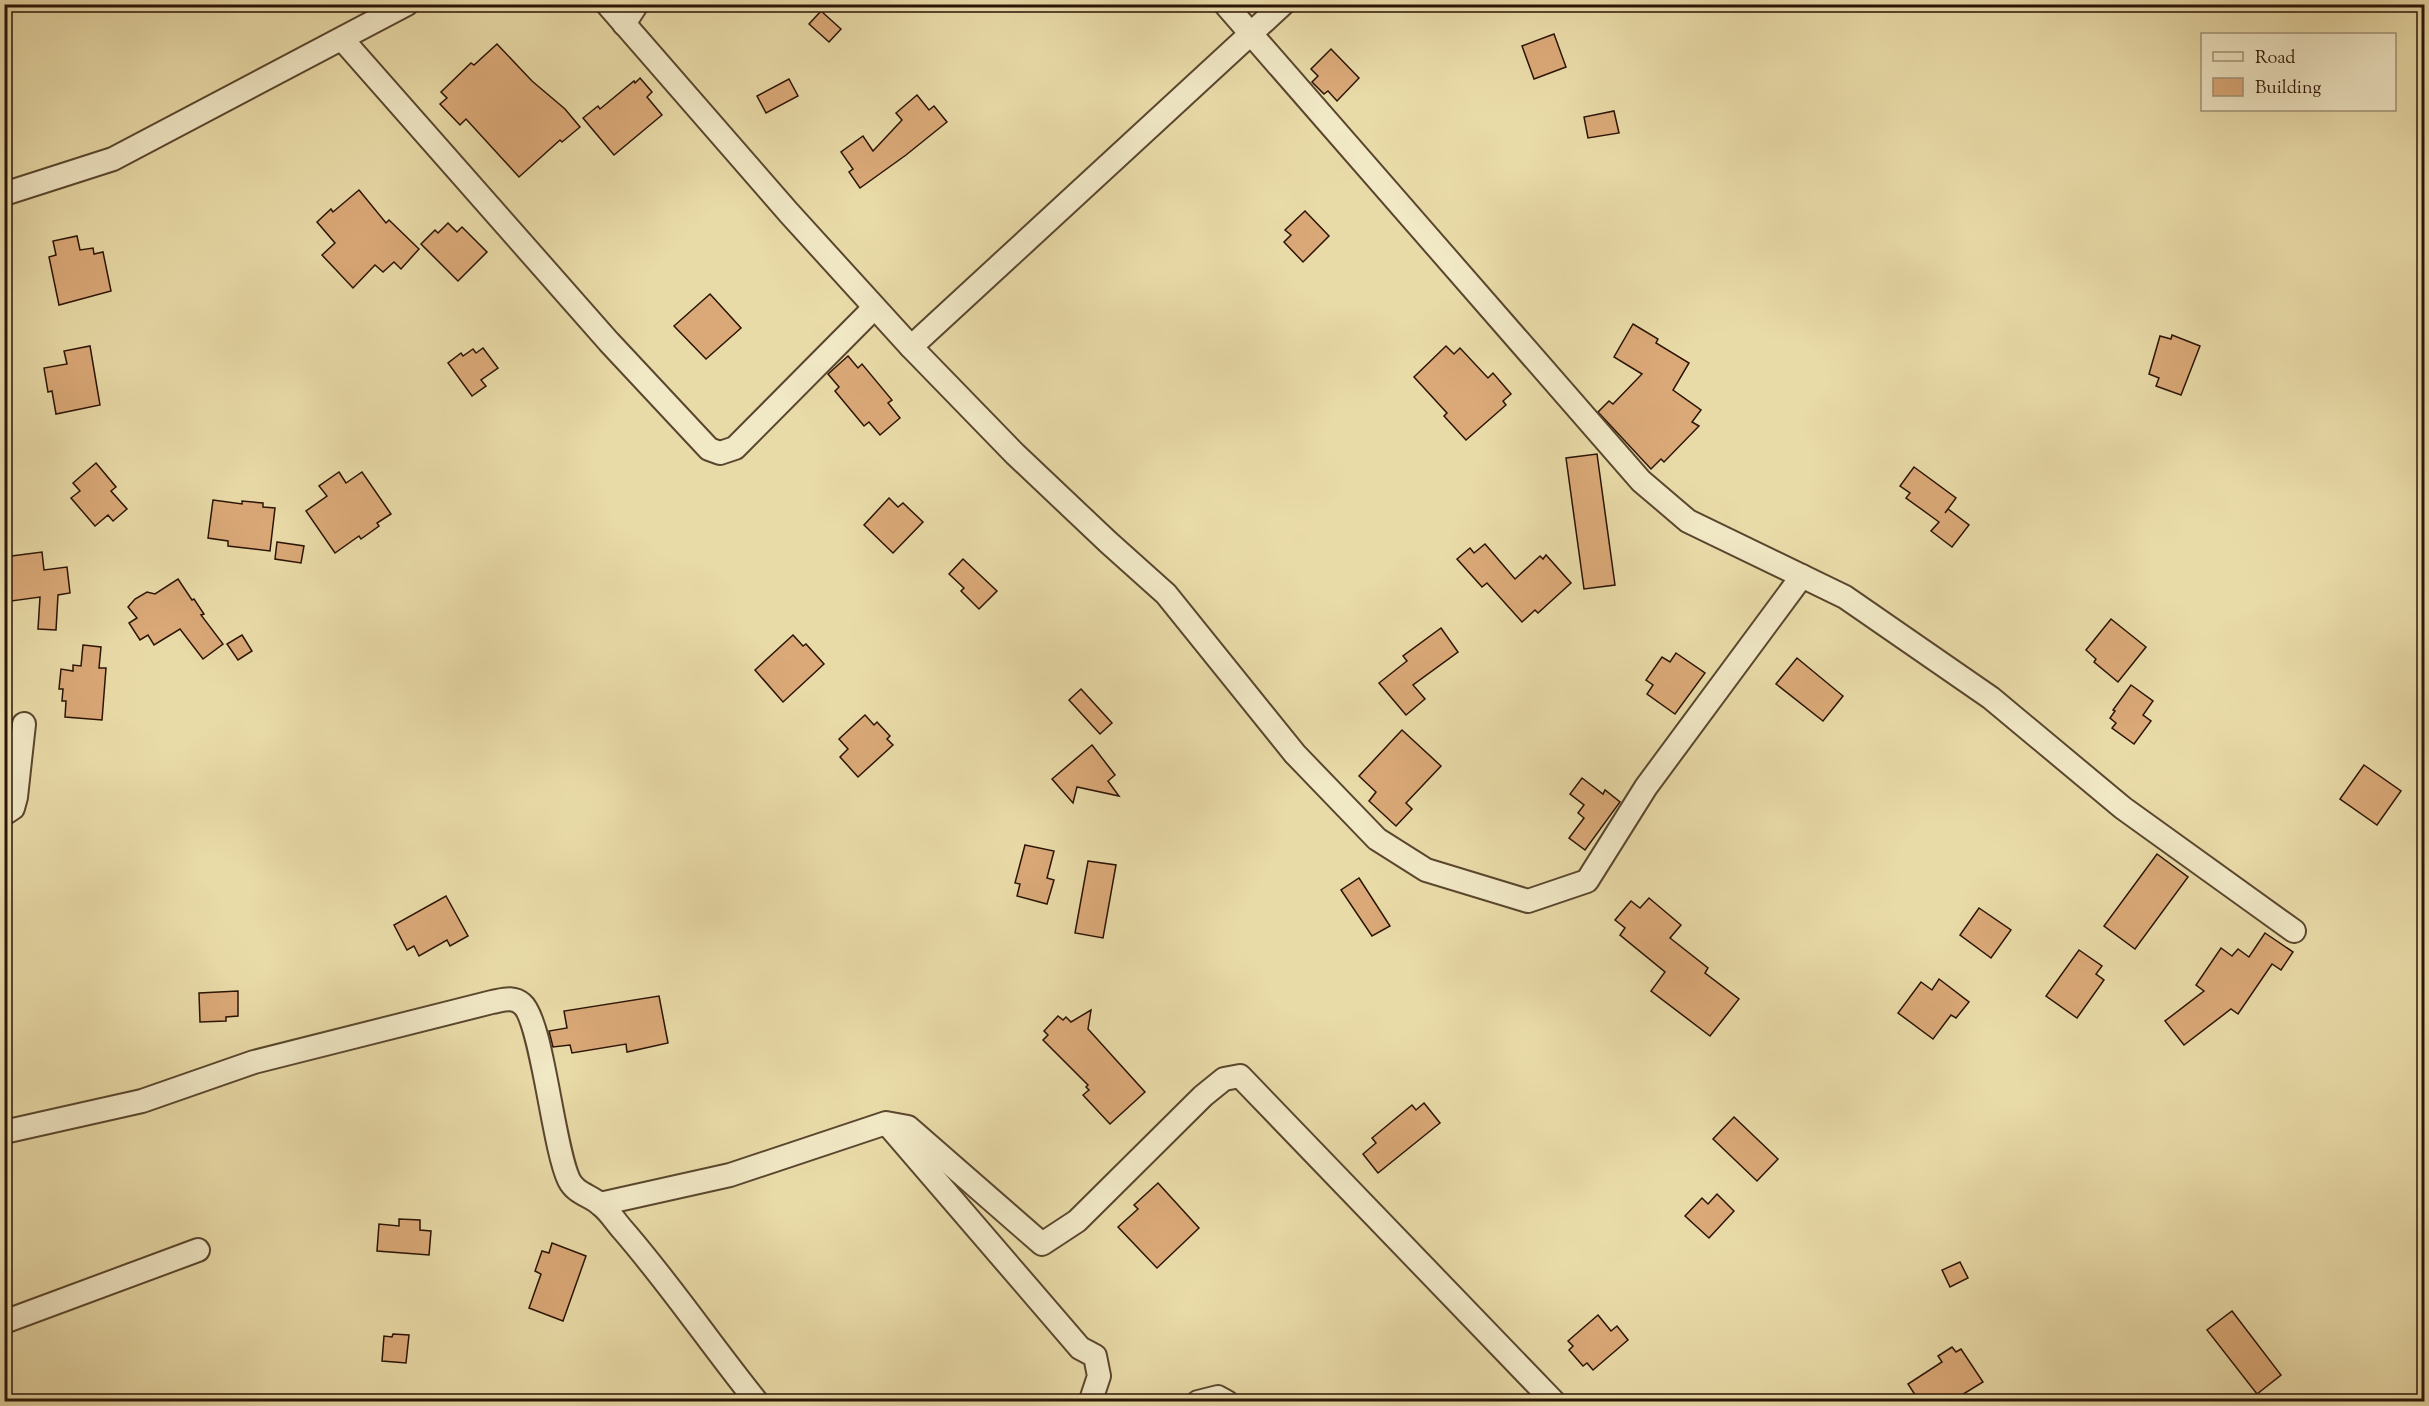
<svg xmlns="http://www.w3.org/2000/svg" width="2429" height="1406" font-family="'Sorts Mill Goudy',serif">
<rect width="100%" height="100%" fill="#e9dba8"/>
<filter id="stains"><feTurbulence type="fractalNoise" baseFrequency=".00333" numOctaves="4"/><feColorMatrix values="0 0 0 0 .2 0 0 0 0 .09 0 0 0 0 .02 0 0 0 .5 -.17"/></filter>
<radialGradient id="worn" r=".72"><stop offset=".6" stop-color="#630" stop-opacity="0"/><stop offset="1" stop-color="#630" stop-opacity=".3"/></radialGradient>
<!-- building -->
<g fill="#dba978" stroke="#2b1406" stroke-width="1.5">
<polygon points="821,11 841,29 829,42 809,24"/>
<polygon points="1554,34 1566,67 1534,79 1522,46"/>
<polygon points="497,44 532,81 565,109 580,127 562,142 560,140 519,177 466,119 460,125 440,104 447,98 441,92 471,63 474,65"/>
<polygon points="1331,49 1359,78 1337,101 1328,91 1324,94 1312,82 1318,76 1311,69"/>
<polygon points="640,78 652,92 647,97 662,115 614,155 583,118 598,106 600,109 634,81 635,83"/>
<polygon points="789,79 798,96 766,113 757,96"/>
<polygon points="917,95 929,110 934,106 947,122 906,155 860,188 849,172 853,169 841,152 863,136 873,151 902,120 896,113"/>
<polygon points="1614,111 1619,133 1588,138 1584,117"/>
<polygon points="359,190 386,223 389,220 419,249 401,269 394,262 383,272 375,265 353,288 322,255 335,243 317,222 331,209 333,212"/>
<polygon points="1305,211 1329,236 1303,262 1284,242 1291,235 1285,230"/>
<polygon points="448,223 457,232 462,227 487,252 458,281 421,244 435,230 438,233"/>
<polygon points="77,236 80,250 93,248 94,254 103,252 111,291 59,305 49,257 56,255 53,241"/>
<polygon points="710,294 741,328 706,359 674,326"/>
<polygon points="1633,324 1658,339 1656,343 1689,363 1673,390 1701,410 1692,422 1699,426 1664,462 1661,459 1651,469 1598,412 1609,401 1613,404 1642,374 1614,357"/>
<polygon points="2172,335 2200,346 2181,395 2156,386 2159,378 2149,374 2160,336 2171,339"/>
<polygon points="90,346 100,405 56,414 52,391 48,392 44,368 67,364 64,351"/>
<polygon points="1446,346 1454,354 1460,348 1488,378 1493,373 1511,394 1503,401 1506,405 1466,440 1444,416 1447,413 1414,377"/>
<polygon points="483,348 498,368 481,380 486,386 472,396 448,363 461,353 463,356 473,349 476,353"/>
<polygon points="848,356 858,368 862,364 892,400 888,403 900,418 880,435 869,422 864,426 835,391 839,387 828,374"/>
<polygon points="1597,454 1615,585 1584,589 1566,458"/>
<polygon points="96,463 116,487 111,491 127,509 113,521 108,515 95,526 71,498 80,491 73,483"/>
<polygon points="1914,467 1956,498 1945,513 1948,509 1969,525 1952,547 1931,531 1939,522 1906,498 1910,493 1900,486"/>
<polygon points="339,472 346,483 362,472 391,514 377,523 379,526 361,539 359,536 335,553 306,511 327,496 319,486"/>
<polygon points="889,498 898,507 903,503 923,522 893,553 864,525"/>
<polygon points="213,500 242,504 242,501 263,503 263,507 275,508 270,551 228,546 228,541 208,538"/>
<polygon points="277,542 304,546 301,563 275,559"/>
<polygon points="1485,544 1515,579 1540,556 1543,559 1546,555 1571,583 1538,613 1535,610 1522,622 1487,583 1482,587 1457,559 1470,548 1474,553"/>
<polygon points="42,552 44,570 67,567 70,593 58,595 56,630 38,629 40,597 4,602 4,557"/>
<polygon points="963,559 997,591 979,609 961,591 964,588 949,574"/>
<polygon points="178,579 192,600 194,599 204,614 201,615 223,644 203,659 180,629 154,645 148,635 140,640 129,623 137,618 128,607 135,599 147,592 155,594"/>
<polygon points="2111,619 2146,647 2118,682 2094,662 2096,659 2086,650"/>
<polygon points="1441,628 1458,652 1413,685 1425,699 1406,715 1379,683 1407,661 1403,656"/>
<polygon points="242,635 252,651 238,660 227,644"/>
<polygon points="793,635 803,646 806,644 824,664 783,702 755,670"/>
<polygon points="83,645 101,647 99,668 106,668 102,720 65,717 66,701 62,701 63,689 59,689 61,669 73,671 73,665 81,666"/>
<polygon points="1676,653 1705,673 1675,714 1647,694 1653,685 1646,680 1662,657 1670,662"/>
<polygon points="1797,658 1843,696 1823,721 1776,684"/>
<polygon points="2131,685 2153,701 2143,715 2151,721 2134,744 2112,728 2116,723 2110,718 2115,711 2113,710"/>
<polygon points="1081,689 1112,723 1100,734 1069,700"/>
<polygon points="865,715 874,725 877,722 890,736 887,739 893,745 858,777 840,757 848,749 839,739"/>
<polygon points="1402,730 1441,766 1406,803 1412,809 1396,826 1369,801 1376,792 1359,776"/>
<polygon points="1092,745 1115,775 1108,781 1119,796 1077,787 1073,803 1052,779"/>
<polygon points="2364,765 2401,791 2377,825 2340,799"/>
<polygon points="1582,778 1603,794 1605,790 1620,802 1585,850 1569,838 1584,818 1578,813 1584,805 1570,794"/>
<polygon points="1025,845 1054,851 1047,878 1054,880 1047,904 1017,896 1020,884 1015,883"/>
<polygon points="2157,854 2188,877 2135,949 2104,926"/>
<polygon points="1088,861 1116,865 1103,938 1075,933"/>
<polygon points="1359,878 1390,926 1372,936 1341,890"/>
<polygon points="446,896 468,936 450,946 447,940 419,956 414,946 407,950 394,925"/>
<polygon points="1649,898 1681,925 1670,938 1708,968 1705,973 1739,999 1710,1036 1651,991 1665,972 1620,935 1625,928 1615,920 1631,901 1640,908"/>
<polygon points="1979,908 2011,930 1991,958 1960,935"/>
<polygon points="2265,933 2293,952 2281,970 2272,964 2238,1014 2231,1009 2184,1045 2165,1021 2204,991 2196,985 2221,948 2232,956 2238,949 2249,957"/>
<polygon points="2079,950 2102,966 2096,974 2104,980 2077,1018 2046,996"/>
<polygon points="1939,979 1969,1002 1956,1018 1951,1015 1933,1039 1898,1013 1921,982 1932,990"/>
<polygon points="238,991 238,1016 226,1017 226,1021 200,1022 199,993"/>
<polygon points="659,996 668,1043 627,1052 626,1044 572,1053 570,1045 553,1047 549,1031 567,1028 564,1011"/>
<polygon points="1091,1010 1088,1029 1145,1092 1110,1124 1083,1095 1089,1090 1086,1087 1088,1085 1043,1040 1048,1035 1044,1031 1058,1016 1063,1020 1066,1017 1071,1022"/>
<polygon points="1424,1103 1440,1123 1378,1173 1363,1154 1376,1143 1372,1138 1412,1105 1416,1110"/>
<polygon points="1734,1117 1778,1159 1757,1181 1713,1139"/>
<polygon points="1158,1183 1199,1228 1157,1268 1118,1227 1138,1209 1134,1205"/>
<polygon points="1717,1194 1734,1211 1709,1238 1685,1216 1702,1198 1708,1204"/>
<polygon points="399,1219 420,1220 420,1230 431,1231 429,1255 377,1251 379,1224 399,1226"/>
<polygon points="552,1243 586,1256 563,1321 529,1308 541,1274 535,1271 542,1251 549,1253"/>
<polygon points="1960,1262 1968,1278 1950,1287 1942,1270"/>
<polygon points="2232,1311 2281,1375 2257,1394 2207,1330"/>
<polygon points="1598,1315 1611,1331 1617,1326 1628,1340 1593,1370 1587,1363 1583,1366 1569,1350 1573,1346 1568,1341"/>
<polygon points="393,1334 409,1335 406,1363 382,1361 384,1336 392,1337"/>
<polygon points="1952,1347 1956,1352 1961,1349 1983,1382 1952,1401 1919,1401 1908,1384 1942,1362 1938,1356"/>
</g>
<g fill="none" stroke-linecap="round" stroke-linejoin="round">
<defs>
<g id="minor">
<polyline points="607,4 789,213 911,347 1015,454 1108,542 1166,594 1295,754 1377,839 1426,870 1528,901 1587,881 1646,787 1802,576"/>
<polyline points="1225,4 1641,481 1688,521 1845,597 1991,698 2123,808 2294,931"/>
<polyline points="624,24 637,4"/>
<polyline points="342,39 609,342 709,449 720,453 735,448 874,308"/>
<polyline points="4,194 113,159 407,4"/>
<polyline points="911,347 1283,4"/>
<polyline points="4,814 13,808 16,797 24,724"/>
<polyline points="889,1126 1080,1348 1095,1356 1099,1376 1092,1397 1093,1402"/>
<path d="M4,1132L142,1101L254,1062L492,1002C503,1000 513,996 522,1004C542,1020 553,1147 569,1180C576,1194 590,1195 601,1205C609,1211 615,1221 622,1229C670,1284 711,1345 757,1402"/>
<polyline points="600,1204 730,1175 886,1123 908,1127 1042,1244 1077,1221 1203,1096 1224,1079 1240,1076 1554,1402"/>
<polyline points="4,1322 198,1250"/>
<polyline points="1198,1402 1218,1397 1227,1402"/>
</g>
</defs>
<!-- minor casing -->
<use href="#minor" stroke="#5a462e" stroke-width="26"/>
<!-- minor -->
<use href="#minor" stroke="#f1e8c6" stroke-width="22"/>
</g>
<!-- margin -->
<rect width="2429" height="1406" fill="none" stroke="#e9dba8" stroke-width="24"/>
<rect x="6" y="6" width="2417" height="1394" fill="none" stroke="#2b1406" stroke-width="3"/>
<rect x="12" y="12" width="2405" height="1382" fill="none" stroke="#2b1406" stroke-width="1.5"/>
<!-- legend -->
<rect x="2201" y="33" width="195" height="78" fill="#f1e8c6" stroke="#a29379" stroke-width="1.5"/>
<rect x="2213" y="52" width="30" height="9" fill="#f1e8c6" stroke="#a29379" stroke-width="1.5"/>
<text x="2255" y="63" font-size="18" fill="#2b1406">Road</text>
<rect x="2213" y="78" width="30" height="18" fill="#dba978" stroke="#a29379" stroke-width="1.5"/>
<text x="2255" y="93" font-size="18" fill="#2b1406">Building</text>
<rect width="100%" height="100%" filter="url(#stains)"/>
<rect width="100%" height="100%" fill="url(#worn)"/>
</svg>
